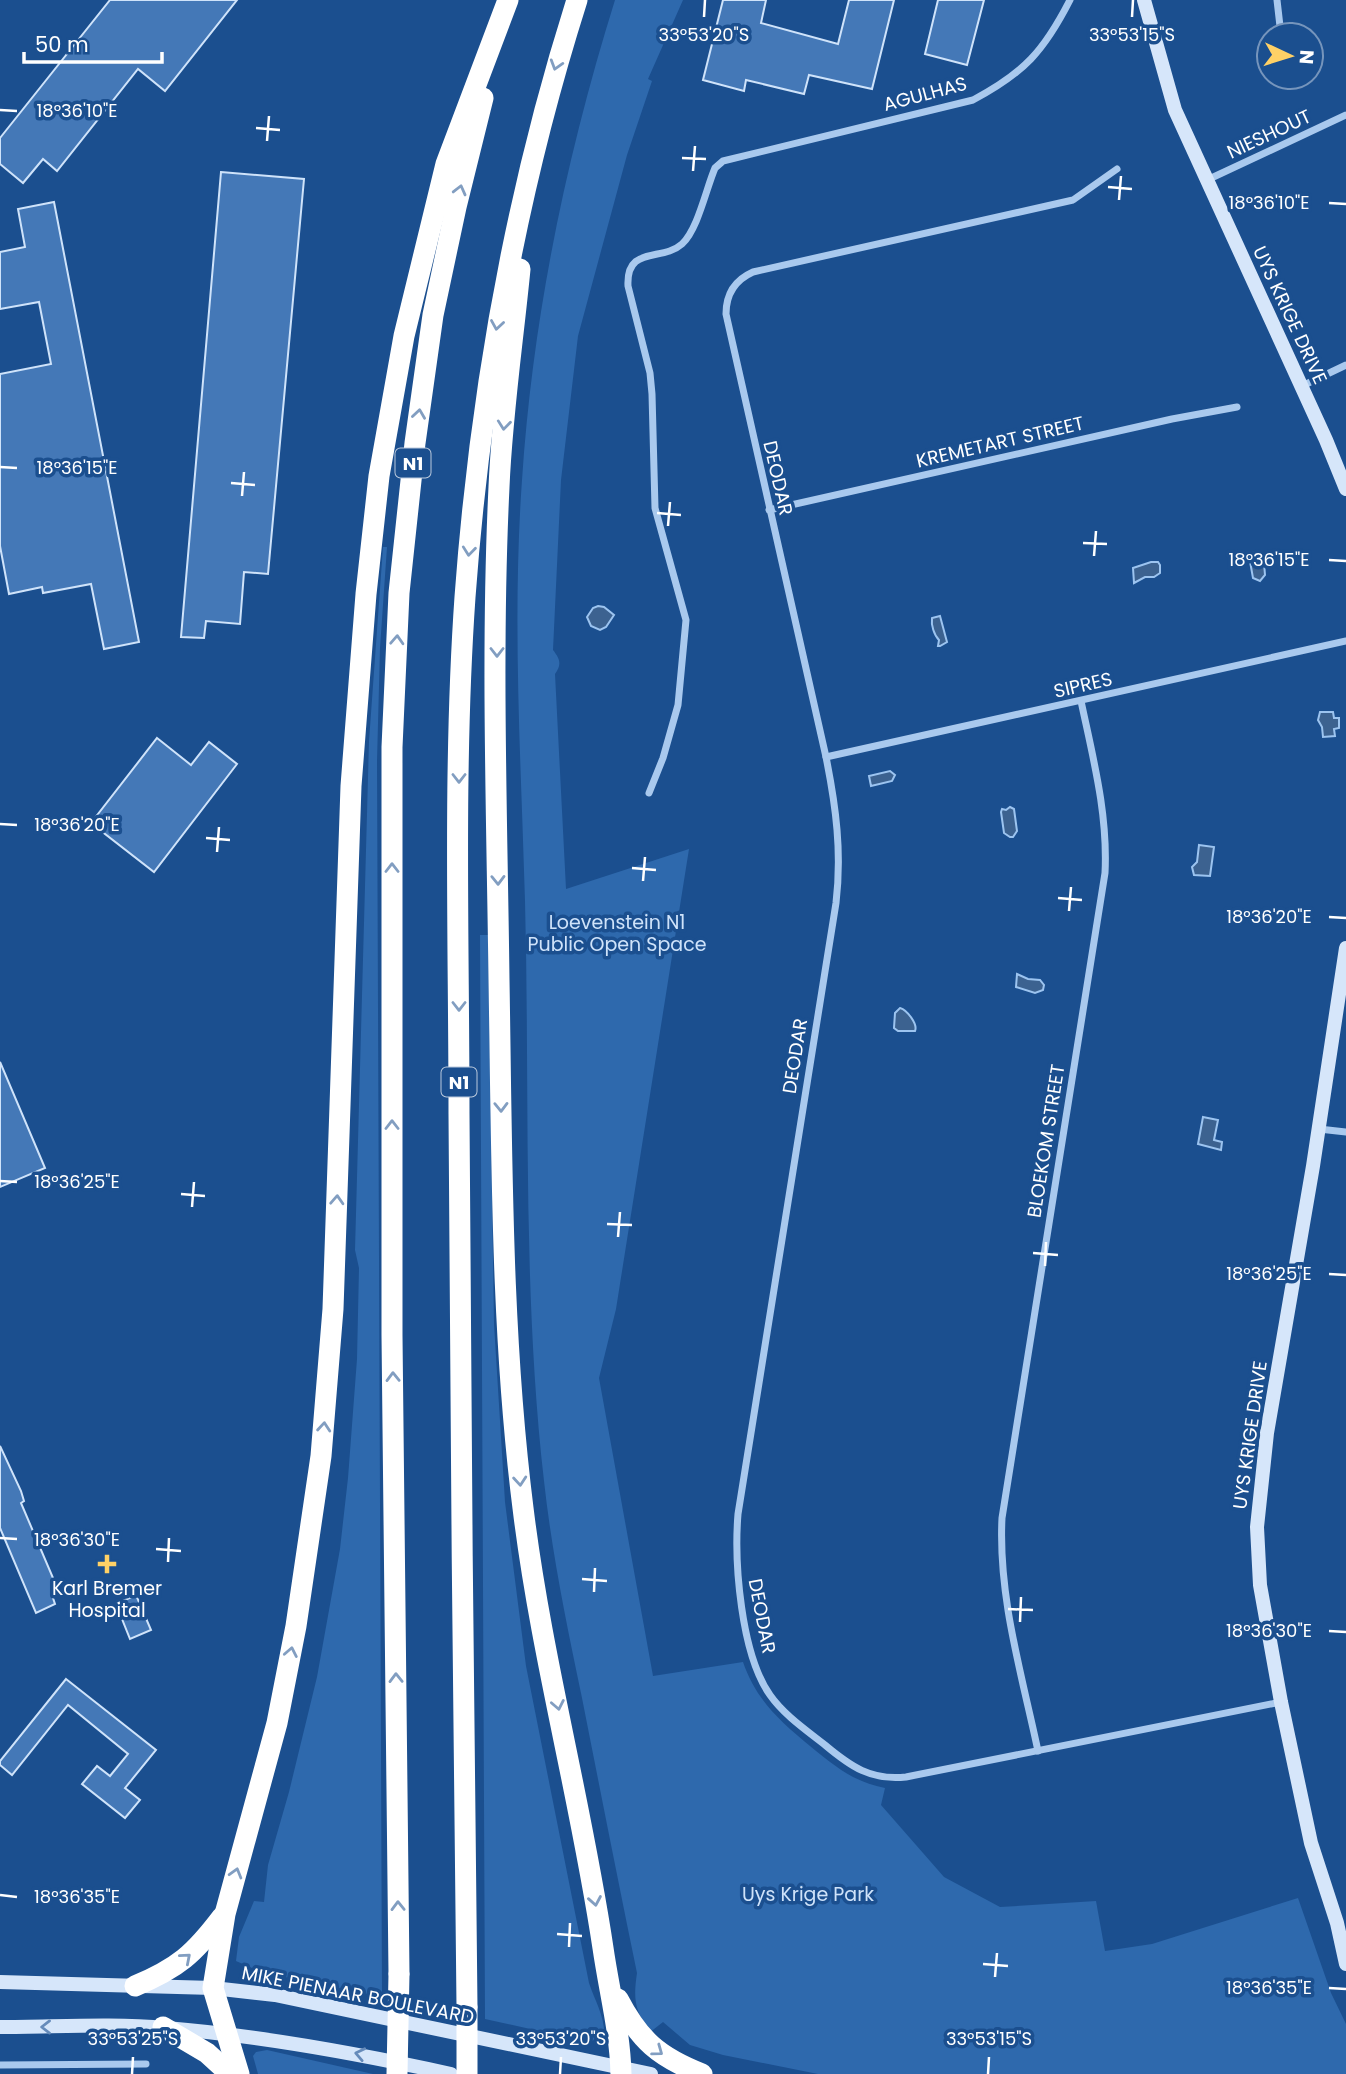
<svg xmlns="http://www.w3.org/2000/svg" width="1346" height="2074" font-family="Poppins,sans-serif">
<rect width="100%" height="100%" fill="#1b4f8f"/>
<!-- green -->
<g fill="#2e69ad">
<path d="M615,0H683L648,79L652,81L627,155L578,336L561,480L553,650C560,659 562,664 555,674L566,889L689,849L616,1309L599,1378L653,1676L743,1662C756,1700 780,1721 810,1746C836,1767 852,1781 885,1788L881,1805L944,1877L1000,1907L1096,1901L1105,1951L1152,1944L1298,1898L1331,1993L1346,2024V2074H818L723,2055L690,2045L663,2022L649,2033C635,2009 633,2000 637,1973C618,1881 600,1789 582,1698C567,1626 552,1554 544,1481C522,1289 530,1094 525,901C521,760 512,621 522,480C533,316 566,157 615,0Z"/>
<polygon points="383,547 387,547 380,648 377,761 382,1997 261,1972 236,1961 239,1937 254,1901 264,1902 268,1865 289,1792 317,1677 340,1549 348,1478 357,1359 359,1268 355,1250 369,741"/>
<path d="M480,935H488L494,1324L505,1502L526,1666L589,1983C595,2001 606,2019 604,2037L589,2042L485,2019Z"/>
<polygon points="267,2050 373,2074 258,2074 253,2056 256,2052"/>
</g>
<!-- water -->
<g fill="#3c6290" stroke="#9cc4f0" stroke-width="2">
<polygon points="1254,552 1259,553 1264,563 1265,575 1260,581 1253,578 1249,556"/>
<polygon points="1151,562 1158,562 1160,565 1160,573 1154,577 1145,577 1134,583 1133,568"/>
<polygon points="598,606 604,607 614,615 606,627 600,630 591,626 587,617 593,608"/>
<path d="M940,616L947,642L940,646H938L939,640C934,635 931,625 932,618Z"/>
<polygon points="1320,712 1333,712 1334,718 1339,718 1339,728 1334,729 1335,736 1323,737 1322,727 1318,720"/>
<polygon points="890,771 895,775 892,781 871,786 869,776"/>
<polygon points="1010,807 1014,809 1017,831 1013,837 1010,837 1004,833 1001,812 1002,809 1006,810"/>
<polygon points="1199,845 1214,847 1210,876 1194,875 1192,867 1197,862"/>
<polygon points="1017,974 1028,979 1040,980 1044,985 1043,990 1035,993 1016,987"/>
<path d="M900,1008C907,1010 918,1024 915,1031H898L894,1028L895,1013Z"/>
<polygon points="1203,1117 1218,1120 1214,1140 1222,1142 1221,1150 1198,1144"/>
</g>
<!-- building -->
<g fill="#4478b7" stroke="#cfe3fa" stroke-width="2">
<polygon points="110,0 237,0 165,91 138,69 57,171 43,159 23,183 0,164 0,138"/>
<polygon points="723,0 766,0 761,23 838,44 849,0 894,0 872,89 809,75 804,94 746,80 744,91 703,80"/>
<polygon points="938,0 984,0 967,65 925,54"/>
<polygon points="221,172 304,179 268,574 244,572 240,624 206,621 204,638 181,637"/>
<polygon points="54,202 139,642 104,649 91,584 43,593 42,587 9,594 0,546 0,374 51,364 39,302 0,309 0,252 25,247 18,209"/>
<polygon points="157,738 191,765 209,742 237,764 154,872 91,823"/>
<polygon points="0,1062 45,1168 0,1187"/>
<polygon points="0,1446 21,1491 24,1501 21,1503 59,1592 52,1595 55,1604 36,1613 0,1528"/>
<polygon points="136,1595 151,1630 130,1639 116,1604"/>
<polygon points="66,1679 156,1750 125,1788 140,1800 125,1818 82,1784 97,1766 110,1776 128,1754 68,1705 12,1775 0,1765 0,1761"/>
</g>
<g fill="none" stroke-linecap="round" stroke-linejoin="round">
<!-- street -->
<g stroke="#a9c9ee" stroke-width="7">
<polyline points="1277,0 1281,35"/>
<polyline points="1284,77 1284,79"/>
<path d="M1117,169L1073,200L753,272C735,280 726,294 726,314L826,757C836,807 842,852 836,903L738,1514C734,1563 741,1654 770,1695C784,1715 806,1730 825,1745C850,1766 871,1781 906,1777L1281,1702"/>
<polyline points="1207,180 1346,115"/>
<polyline points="1302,386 1346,365"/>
<polyline points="769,510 1172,419 1237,407"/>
<polyline points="826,757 1346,641"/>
<path d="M649,793L663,758L678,705L686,620L655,508L652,394L650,373L628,286C626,245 662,262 682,244C698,229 706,189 715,168L723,161L973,100C1024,73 1044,51 1070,0"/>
<polyline points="1319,1129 1346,1132"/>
<path d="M1038,1751C1022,1675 998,1597 1002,1518L1105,873C1108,814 1093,758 1081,701"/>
<polyline points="0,2065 146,2064"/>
</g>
<!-- secondary -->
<g stroke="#d6e6fa" stroke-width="14">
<polyline points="1144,0 1175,110 1326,440 1346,489"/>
<polyline points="1346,948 1313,1166 1267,1433 1257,1527 1260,1585 1281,1702 1311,1843 1337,1923 1346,1964"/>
<polyline points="0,1982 213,1988 275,1995 651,2074"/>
<path d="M0,2027C55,2027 111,2023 166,2028C263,2036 356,2053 451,2074"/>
</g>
<!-- highway -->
<g stroke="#fff" stroke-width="21">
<path d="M520,269C513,341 502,414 499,487C491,651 497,816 499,980C502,1156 501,1333 523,1508C541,1656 581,1800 603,1948C609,1990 620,2031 621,2074"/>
<polyline points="399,1974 392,1335 392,747 399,593 415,443 433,315 456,207 483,98"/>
<path d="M135,1986C178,1968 194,1954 222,1917"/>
<path d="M618,1999C640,2041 659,2057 702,2074"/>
<path d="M467,2007C464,1709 460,1412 459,1114C459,942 453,769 465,597C480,393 515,195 577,0"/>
<polyline points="163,2027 207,2053 230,2074"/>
<polyline points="239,2074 213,1988 225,1914 277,1723 296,1626 321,1456 333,1309 351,786 366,594 379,476 404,336 446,164 508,0"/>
</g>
<!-- highway-bridge -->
<g stroke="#fff" stroke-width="21">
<polyline points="467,2007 467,2074"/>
<polyline points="397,2074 399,1974"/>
</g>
</g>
<!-- one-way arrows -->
<defs><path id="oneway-chevron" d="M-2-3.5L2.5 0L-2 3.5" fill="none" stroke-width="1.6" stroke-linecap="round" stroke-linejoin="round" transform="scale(1.75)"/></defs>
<g stroke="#829ec1">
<use href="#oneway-chevron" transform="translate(556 65) rotate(107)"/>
<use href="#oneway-chevron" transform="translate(460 190) rotate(-76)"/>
<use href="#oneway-chevron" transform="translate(497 325) rotate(99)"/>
<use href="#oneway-chevron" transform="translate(419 414) rotate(-82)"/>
<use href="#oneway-chevron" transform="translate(504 425) rotate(96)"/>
<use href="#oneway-chevron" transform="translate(469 551) rotate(96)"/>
<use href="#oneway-chevron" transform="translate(397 640) rotate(-87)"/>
<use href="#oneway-chevron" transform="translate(497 652) rotate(90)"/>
<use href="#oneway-chevron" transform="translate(459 778) rotate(90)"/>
<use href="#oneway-chevron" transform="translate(392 868) rotate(-90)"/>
<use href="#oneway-chevron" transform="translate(498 880) rotate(89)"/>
<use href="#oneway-chevron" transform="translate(459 1006) rotate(90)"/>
<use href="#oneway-chevron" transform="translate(501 1107) rotate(89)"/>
<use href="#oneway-chevron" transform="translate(392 1125) rotate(-90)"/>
<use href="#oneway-chevron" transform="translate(337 1200) rotate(-87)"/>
<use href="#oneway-chevron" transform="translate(393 1377) rotate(-91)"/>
<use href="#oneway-chevron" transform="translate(324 1427) rotate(-85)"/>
<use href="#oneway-chevron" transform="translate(520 1481) rotate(85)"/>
<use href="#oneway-chevron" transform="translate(291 1652) rotate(-79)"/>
<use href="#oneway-chevron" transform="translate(396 1678) rotate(-91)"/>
<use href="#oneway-chevron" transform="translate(558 1705) rotate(79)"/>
<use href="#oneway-chevron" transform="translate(236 1873) rotate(-74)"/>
<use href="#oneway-chevron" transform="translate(595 1901) rotate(80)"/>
<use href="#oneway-chevron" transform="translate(398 1906) rotate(-91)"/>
<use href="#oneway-chevron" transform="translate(186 1958) rotate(-41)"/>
<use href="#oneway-chevron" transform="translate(658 2051) rotate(36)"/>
</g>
<g stroke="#668bba">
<use href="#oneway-chevron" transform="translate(46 2027) rotate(-180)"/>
<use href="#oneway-chevron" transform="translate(360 2054) rotate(-168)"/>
</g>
<!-- ticks -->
<path fill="none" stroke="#fff" stroke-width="2.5" d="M704,17L705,0M1132,17L1133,0M0,110L17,111M256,128L280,130M267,141L269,116M682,158L706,159M693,171L695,146M1108,187L1132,189M1119,200L1121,176M1329,203L1346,204M0,467L17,468M231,483L255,485M242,496L244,472M657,513L681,515M668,526L670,502M1083,543L1107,544M1094,556L1096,531M1329,560L1346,561M0,824L17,825M206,838L230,840M217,852L219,827M632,868L656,870M643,881L645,857M1058,898L1082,900M1069,911L1071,887M1329,917L1346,918M0,1181L17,1182M181,1194L205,1196M192,1207L194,1182M607,1224L632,1225M618,1237L620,1212M1033,1253L1058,1255M1045,1266L1046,1242M1329,1274L1346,1275M0,1538L17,1539M156,1549L181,1551M168,1562L169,1538M582,1579L607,1581M594,1592L595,1568M1008,1609L1033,1610M1020,1622L1021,1597M1329,1631L1346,1632M0,1895L17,1897M557,1934L582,1936M569,1947L570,1923M983,1964L1008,1966M995,1977L997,1953M1329,1988L1346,1989M132,2074L133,2057M560,2074L561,2057M988,2074L989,2057"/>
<!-- markers -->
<path fill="#ffd166" stroke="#1b4f8f" stroke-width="2.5" d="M103.5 1553.5h7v7h7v7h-7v7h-7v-7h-7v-7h7z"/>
<g text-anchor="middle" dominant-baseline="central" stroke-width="7" stroke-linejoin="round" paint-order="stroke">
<!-- shield labels -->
<g fill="#1b4f8f" stroke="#bbcadd" stroke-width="2">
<rect x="395.5" y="448.5" width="35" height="29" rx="5"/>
<rect x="441.5" y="1067.5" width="35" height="29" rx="5"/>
</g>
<g font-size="18" font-weight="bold" fill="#fff">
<text x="413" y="463">N1</text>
<text x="459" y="1082">N1</text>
</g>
<!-- street labels -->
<g font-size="19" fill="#fff" stroke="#1b4f8f">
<text transform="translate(925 94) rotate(-15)">AGULHAS</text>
<text transform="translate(1269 134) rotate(-25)">NIESHOUT</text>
<text transform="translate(1290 315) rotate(65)">UYS KRIGE DRIVE</text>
<text transform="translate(1000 442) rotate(-13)">KREMETART STREET</text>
<text transform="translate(778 478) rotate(77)">DEODAR</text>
<text transform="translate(1083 685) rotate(-13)">SIPRES</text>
<text transform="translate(795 1056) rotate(-81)">DEODAR</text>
<text transform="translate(1046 1141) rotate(-81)">BLOEKOM STREET</text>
<text transform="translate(1250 1435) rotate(-82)">UYS KRIGE DRIVE</text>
<text transform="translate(762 1616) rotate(79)">DEODAR</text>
<text transform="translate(358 1995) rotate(11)">MIKE PIENAAR BOULEVARD</text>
</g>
<!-- park labels -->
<g font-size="19" fill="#cfe3fa" stroke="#1b4f8f">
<text x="617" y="922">Loevenstein N1<tspan x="617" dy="22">Public Open Space</tspan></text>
<text x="808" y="1894">Uys Krige Park</text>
</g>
<!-- poi labels -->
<g font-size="19" fill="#fff" stroke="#1b4f8f">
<text x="107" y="1588">Karl Bremer<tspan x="107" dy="22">Hospital</tspan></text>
</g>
</g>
<g font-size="18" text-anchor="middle" fill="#fff" stroke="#1b4f8f" stroke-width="7" stroke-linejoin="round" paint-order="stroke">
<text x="704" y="41">33°53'20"S</text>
<text x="1132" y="41">33°53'15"S</text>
<text x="77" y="117">18°36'10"E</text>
<text x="1269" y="209">18°36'10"E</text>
<text x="77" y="474">18°36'15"E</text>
<text x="1269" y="566">18°36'15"E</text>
<text x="77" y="831">18°36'20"E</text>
<text x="1269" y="923">18°36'20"E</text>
<text x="77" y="1188">18°36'25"E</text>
<text x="1269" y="1280">18°36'25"E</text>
<text x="77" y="1546">18°36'30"E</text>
<text x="1269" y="1637">18°36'30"E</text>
<text x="77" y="1903">18°36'35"E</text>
<text x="1269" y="1994">18°36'35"E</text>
<text x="133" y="2045">33°53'25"S</text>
<text x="561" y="2045">33°53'20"S</text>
<text x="989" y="2045">33°53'15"S</text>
</g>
<!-- north arrow -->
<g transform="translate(1290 56) rotate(94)"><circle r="33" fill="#1b4f8f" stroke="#7695bc" stroke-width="2"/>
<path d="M0-5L12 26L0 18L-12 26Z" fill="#ffd166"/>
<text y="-10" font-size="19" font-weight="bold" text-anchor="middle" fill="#ffffff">N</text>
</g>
<!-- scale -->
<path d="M24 52v10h138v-10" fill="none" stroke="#ffffff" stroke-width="3.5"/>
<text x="35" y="52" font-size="21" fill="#ffffff" stroke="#1b4f8f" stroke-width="5" paint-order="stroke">50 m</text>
</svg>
